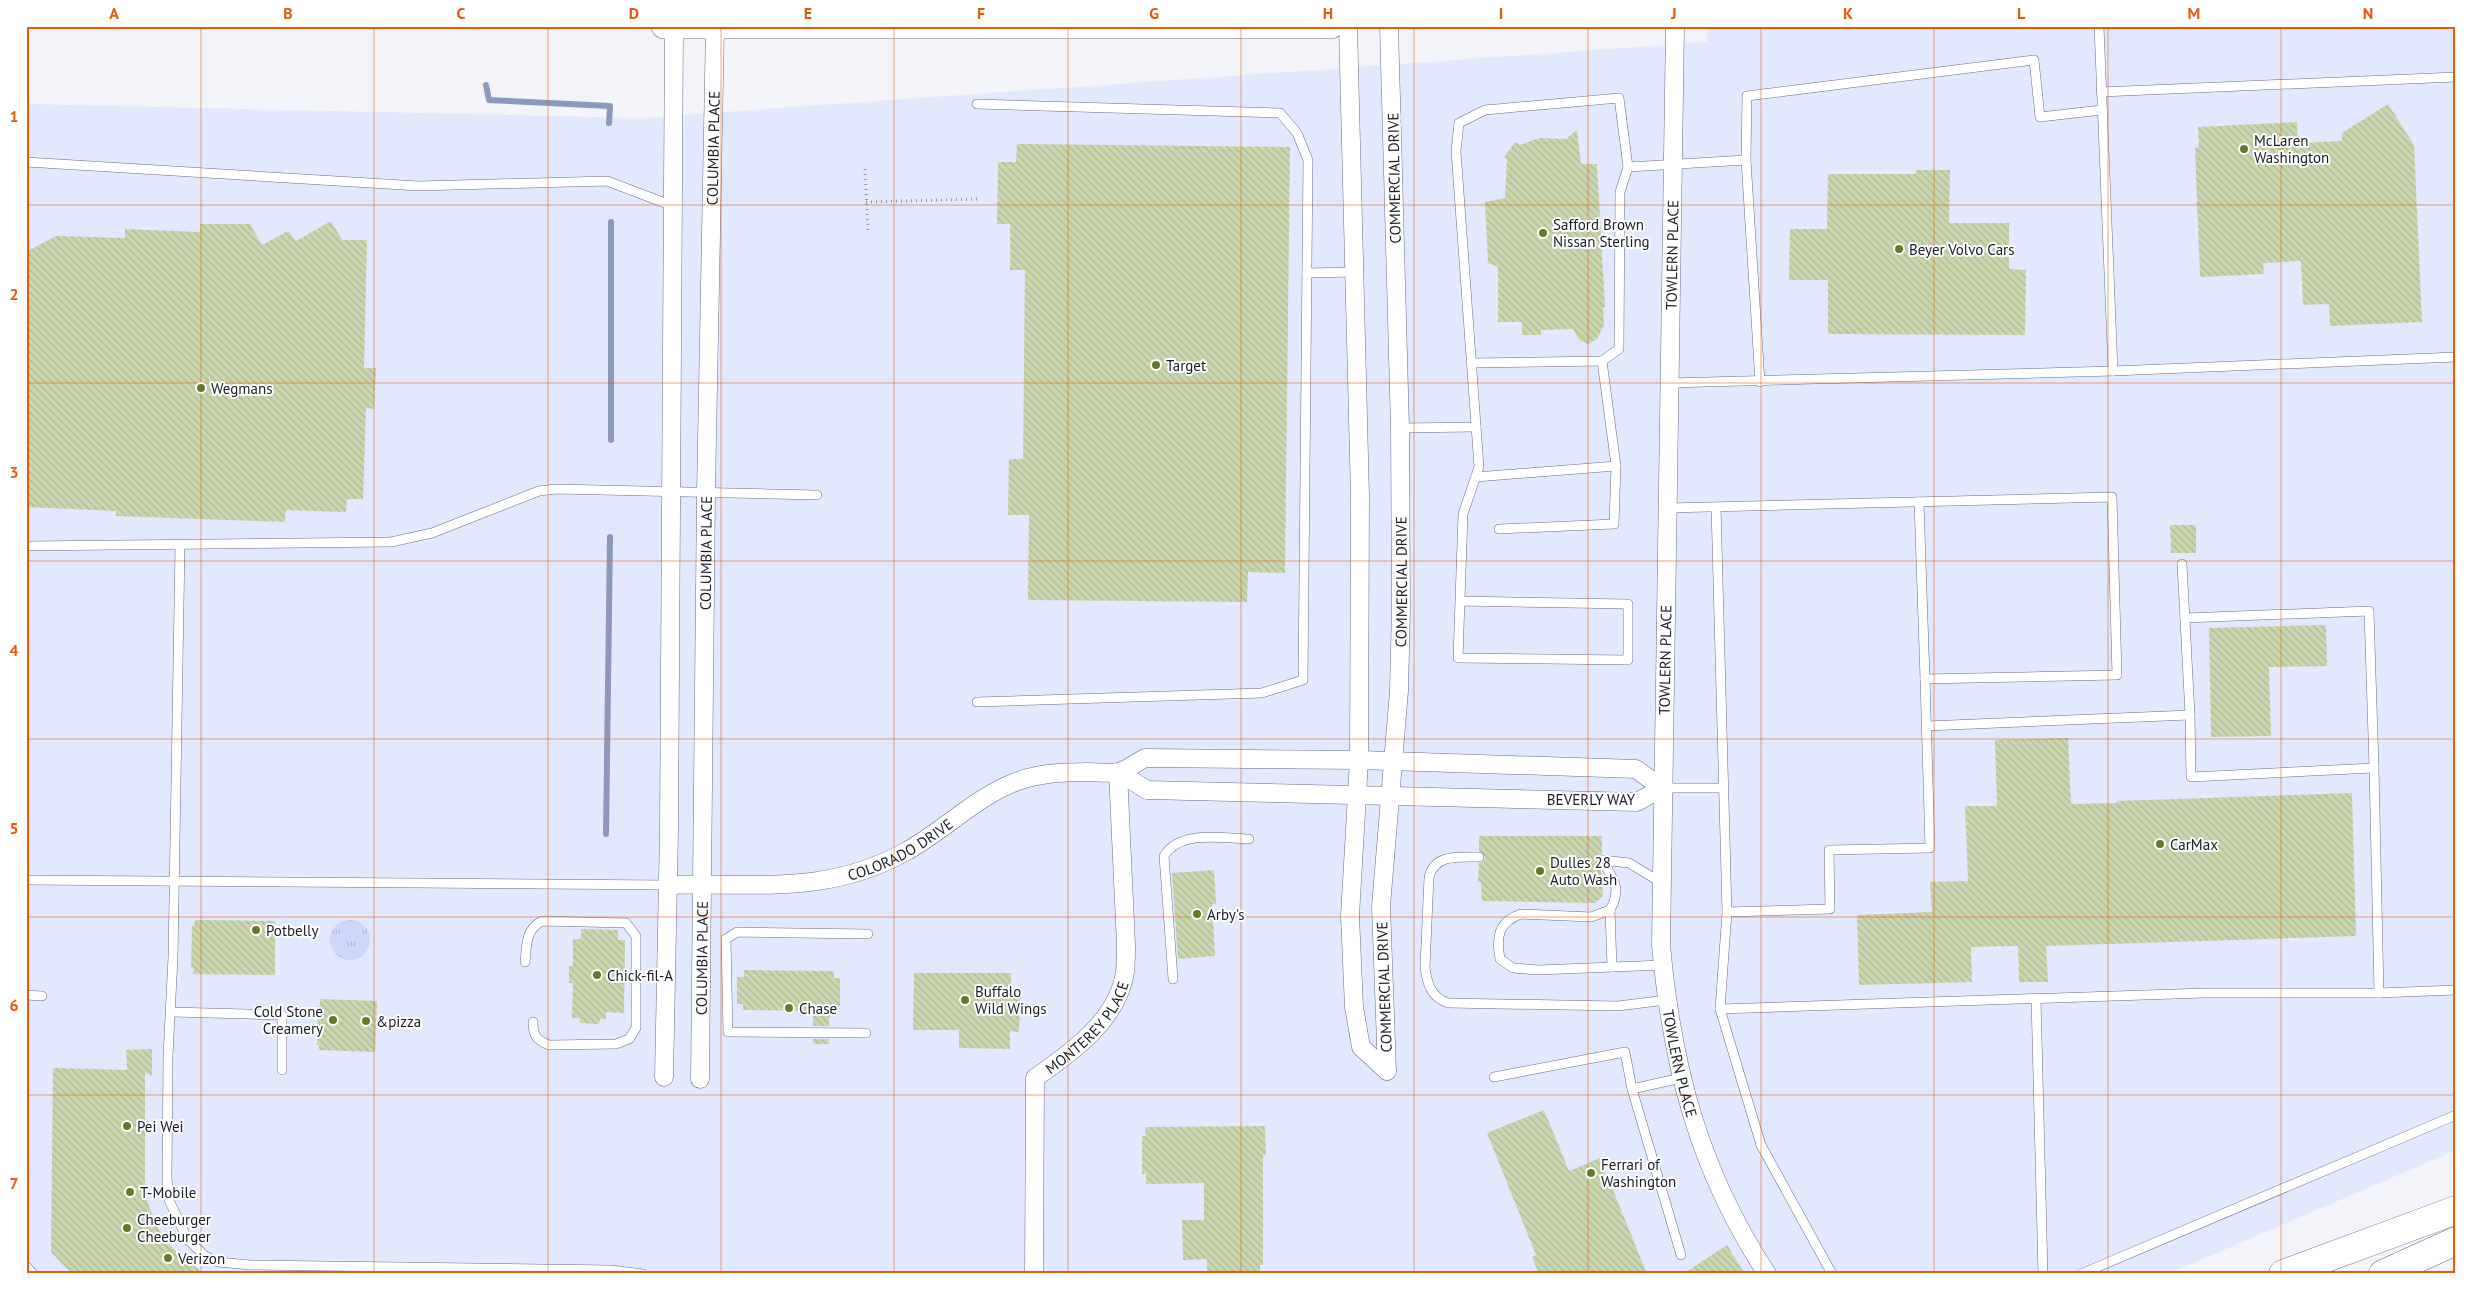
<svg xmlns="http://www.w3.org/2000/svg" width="2482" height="1300" font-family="'PT Sans',sans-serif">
<defs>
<pattern id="park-tufts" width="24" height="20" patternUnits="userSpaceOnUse" patternTransform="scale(1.25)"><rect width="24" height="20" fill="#cfd8fa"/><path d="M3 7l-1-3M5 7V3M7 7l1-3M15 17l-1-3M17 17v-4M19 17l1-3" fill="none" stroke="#b1b9d6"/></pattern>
<pattern id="building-back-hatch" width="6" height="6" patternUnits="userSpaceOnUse" patternTransform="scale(1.25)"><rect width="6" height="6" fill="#cad7ae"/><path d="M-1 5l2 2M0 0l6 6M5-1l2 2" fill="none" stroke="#adb896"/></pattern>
</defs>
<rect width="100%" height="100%" fill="#f2f4fa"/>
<!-- built -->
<polygon fill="#e2e8fd" points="1707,26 2456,26 2456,1150 2168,1274 26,1274 26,104 641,118 1707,42"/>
<!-- park -->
<circle fill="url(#park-tufts)" cx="350" cy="940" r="20"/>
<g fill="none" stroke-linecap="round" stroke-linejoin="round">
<!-- stream -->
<g stroke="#8d98bd" stroke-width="6">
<polyline points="486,85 489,100 610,106 609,123"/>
<polyline points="611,222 611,440"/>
<polyline points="606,834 610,537"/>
</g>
</g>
<!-- building -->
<g fill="url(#building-back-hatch)">
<polygon points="2388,104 2414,145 2422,322 2330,326 2329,304 2303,305 2301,261 2263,263 2264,274 2200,277 2195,148 2199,147 2198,127 2297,122 2298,143 2342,141 2342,133"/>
<polygon points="1577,130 1581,164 1597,164 1605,307 1603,307 1604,325 1597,339 1588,344 1579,340 1573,329 1541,330 1541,335 1522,335 1522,322 1498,322 1498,267 1488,263 1485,202 1505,198 1507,159 1504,157 1515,142 1520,145 1540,138 1566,139"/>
<polygon points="1017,144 1290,147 1285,573 1248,572 1247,602 1028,600 1029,515 1008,515 1009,459 1023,459 1025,270 1010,270 1010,224 997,224 998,162 1016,162"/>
<polygon points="1916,170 1950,170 1949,223 2009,223 2009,269 2026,270 2025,335 1828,334 1828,280 1789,280 1790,229 1827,229 1828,174 1916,174"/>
<polygon points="331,221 342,240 367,240 364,368 376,368 374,409 366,408 363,499 347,499 346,512 286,510 285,522 116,516 116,511 26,507 26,252 56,236 125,238 125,229 200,232 200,224 250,224 262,245 288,231 296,241"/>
<polygon points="2170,525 2196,525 2196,553 2171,553"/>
<polygon points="2326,625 2327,666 2269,667 2271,736 2211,737 2209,628"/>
<polygon points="2068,738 2071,804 2117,803 2117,801 2352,793 2356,936 2046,946 2048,982 2019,982 2018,946 1971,947 1972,982 1859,985 1857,915 1932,912 1930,882 1968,881 1965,806 1997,806 1995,740"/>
<polygon points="1479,836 1602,836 1602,854 1596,860 1601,871 1603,896 1595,903 1482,901 1481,882 1478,882 1479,863 1484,861 1485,857 1479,851"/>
<polygon points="1214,870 1216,904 1212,904 1215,956 1178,959 1172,873"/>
<polygon points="195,920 275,921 275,975 193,974 194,968 191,968 192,926 194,926"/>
<polygon points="581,929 618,930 618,940 625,940 624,1013 606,1012 606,1019 600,1019 599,1023 597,1024 580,1023 580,1018 572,1018 573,983 569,983 569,966 573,966 573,939 581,939"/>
<polygon points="744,970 834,971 834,978 840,978 840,1006 834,1005 834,1011 830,1011 829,1026 813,1026 813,1011 743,1010 743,1004 737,1004 737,977 744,977"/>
<polygon points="914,973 1011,973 1011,998 1020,998 1019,1032 1010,1031 1010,1049 959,1048 959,1030 913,1030"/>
<polygon points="320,999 377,1001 375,1052 319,1050 319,1045 317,1045 318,1006 320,1006"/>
<rect x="813" y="1039" width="16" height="5"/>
<polygon points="152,1049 152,1076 145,1072 145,1195 157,1227 168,1243 181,1256 205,1274 72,1274 51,1252 53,1068 127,1070 126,1050"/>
<polygon points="1544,1110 1569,1171 1600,1158 1647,1274 1539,1274 1532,1257 1536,1255 1487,1133"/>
<polygon points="1265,1126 1266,1155 1263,1155 1263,1265 1260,1265 1260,1274 1207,1274 1207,1259 1183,1260 1182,1220 1204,1220 1204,1183 1146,1184 1146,1173 1142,1174 1142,1136 1146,1136 1145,1127"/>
<polygon points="1727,1245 1745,1274 1683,1274"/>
</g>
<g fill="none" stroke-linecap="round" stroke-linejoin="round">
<defs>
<g id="service">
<polyline points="2099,26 2113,371 2456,357"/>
<polyline points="2101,92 2456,77"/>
<polyline points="977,104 1280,113 1297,133 1308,160 1303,680 1262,693 977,702"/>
<polyline points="26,162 419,186 607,181 673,206"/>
<polyline points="1307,273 1356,272"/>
<polyline points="1472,363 1602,361"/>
<polyline points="1760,382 1746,160 1747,96 2034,60 2040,117 2102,110"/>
<polyline points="1669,383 2113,371"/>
<polyline points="1400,428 1476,427"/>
<polyline points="1476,477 1616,466 1602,361 1619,349 1620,192 1628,167"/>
<polyline points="1919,502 1925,679"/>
<polyline points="1668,508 2112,497 2117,675 1925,679 1930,848 1829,850 1830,909 1727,912 1716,507"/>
<polyline points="1499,529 1614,524 1616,466"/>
<polyline points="26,546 391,542 432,533 539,491 556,489 817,495"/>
<polyline points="180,546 173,957 168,1056 167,1179 169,1200 187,1239 205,1256 218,1262 250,1265 611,1270 643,1274"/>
<polyline points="1460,601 1628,604 1628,660 1458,658 1463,514 1479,467 1456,151 1459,123 1485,110 1619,98 1628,167 1746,160"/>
<polyline points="2185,618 2369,611 2374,768 2191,777 2190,715"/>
<polyline points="1926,726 2190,715 2182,564"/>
<polyline points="2374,768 2379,993 2456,990"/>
<polyline points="1662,788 1724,788"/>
<path d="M1479,857C1458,857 1435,854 1429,877L1425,967C1427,984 1431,997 1448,1003L1618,1006L1666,1000"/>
<path d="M1602,860C1614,880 1622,888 1610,910L1591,917L1521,914C1498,922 1496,937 1500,959L1513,968L1538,970L1663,965"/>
<polyline points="1602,860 1629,863 1662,883"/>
<polyline points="26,880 668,885"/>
<polyline points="1610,910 1612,967"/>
<polyline points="1727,912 1720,1009 1761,1145 1832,1274"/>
<path d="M525,962C527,945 525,930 542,921L626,923L636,936V1028L629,1039L616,1044L549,1045C536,1040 533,1035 533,1022"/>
<path d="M1173,979L1164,856C1180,830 1222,838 1249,839"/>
<polyline points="26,995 42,996"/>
<polyline points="2036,998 2043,1274"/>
<polyline points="1720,1009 2204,993 2379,993"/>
<polyline points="172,1012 282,1015 282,1070"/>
<polyline points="866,1033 728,1032 726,939 737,932 868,934"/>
<polyline points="1494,1077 1625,1052 1632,1089 1681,1078"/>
<polyline points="1632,1089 1681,1255"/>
<polyline points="27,1267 33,1274"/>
<polyline points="2081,1274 2456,1115"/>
</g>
<g id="minor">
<polyline points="1348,26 1360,496 1359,760 1350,916 1354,1007 1361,1047 1387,1071"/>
<path id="s1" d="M1675,26L1661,945C1672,1067 1699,1170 1767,1274"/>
<path id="s2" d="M668,885C754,882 825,896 905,852C942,832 975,798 1013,783C1037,773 1063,772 1088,772C1097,772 1109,774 1118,772C1127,770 1137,762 1145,758L1359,760L1636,769L1662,788L1637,802L1147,790L1118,772"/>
<path id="s3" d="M1387,1071L1381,906L1399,691L1401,608L1400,428L1389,26"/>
<polyline points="664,1077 669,831 674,26"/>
<path id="s4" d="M700,1079L706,492L715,26"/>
<path id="s5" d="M1034,1274L1035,1078C1072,1052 1118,1020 1125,972C1126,963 1126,954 1126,945L1118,772"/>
</g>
<polyline id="secondary" points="664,26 1331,26"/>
<g id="motorway">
<polyline points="2283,1274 2456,1210"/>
<polyline points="2383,1274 2456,1241"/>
</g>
</defs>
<!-- service casing -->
<use href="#service" stroke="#666d85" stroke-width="10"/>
<!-- minor casing -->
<use href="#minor" stroke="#666d85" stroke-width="19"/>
<!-- secondary casing -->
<use href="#secondary" stroke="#666d85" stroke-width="26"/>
<!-- motorway casing -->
<use href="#motorway" stroke="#666d85" stroke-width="29"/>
<!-- path -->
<g stroke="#94969e" stroke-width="3" stroke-dasharray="1 4" stroke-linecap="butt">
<polyline points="865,169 868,230"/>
<polyline points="866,202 977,199"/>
</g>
<!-- service -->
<use href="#service" stroke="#fff" stroke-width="9"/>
<!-- minor -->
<use href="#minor" stroke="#fff" stroke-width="18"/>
<!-- secondary -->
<use href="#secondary" stroke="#fff" stroke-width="25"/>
<!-- motorway -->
<use href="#motorway" stroke="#fff" stroke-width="28"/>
</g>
<!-- grid -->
<path fill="none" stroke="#e8590c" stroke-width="1" stroke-opacity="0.55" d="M201,26V1274M374,26V1274M548,26V1274M721,26V1274M894,26V1274M1068,26V1274M1241,26V1274M1414,26V1274M1588,26V1274M1761,26V1274M1934,26V1274M2108,26V1274M2281,26V1274M26,205H2456M26,383H2456M26,561H2456M26,739H2456M26,917H2456M26,1095H2456"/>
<!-- markers -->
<g fill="#657929" stroke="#fff" stroke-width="2">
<circle cx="2244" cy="149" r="5"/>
<circle cx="1543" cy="233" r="5"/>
<circle cx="1899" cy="249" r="5"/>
<circle cx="1156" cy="365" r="5"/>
<circle cx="201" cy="388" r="5"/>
<circle cx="2160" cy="844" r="5"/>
<circle cx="1540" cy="871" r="5"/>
<circle cx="1197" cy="914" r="5"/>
<circle cx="256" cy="930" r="5"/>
<circle cx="597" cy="975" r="5"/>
<circle cx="965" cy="1000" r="5"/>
<circle cx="789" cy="1008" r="5"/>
<circle cx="333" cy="1020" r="5"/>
<circle cx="366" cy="1021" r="5"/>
<circle cx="127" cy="1126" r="5"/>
<circle cx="1591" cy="1173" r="5"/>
<circle cx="130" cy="1192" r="5"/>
<circle cx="127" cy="1228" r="5"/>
<circle cx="168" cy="1258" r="5"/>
</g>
<g text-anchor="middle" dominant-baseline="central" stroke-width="4" stroke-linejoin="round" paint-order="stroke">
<!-- poi labels -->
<g font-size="15" fill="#181b24" stroke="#fff" text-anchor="start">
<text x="2254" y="140">McLaren<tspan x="2254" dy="17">Washington</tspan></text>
<text x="1553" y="224">Safford Brown<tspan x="1553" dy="17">Nissan Sterling</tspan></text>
<text x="1909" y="249">Beyer Volvo Cars</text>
<text x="1166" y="365">Target</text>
<text x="211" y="388">Wegmans</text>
<text x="2170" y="844">CarMax</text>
<text x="1550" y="862">Dulles 28<tspan x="1550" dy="17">Auto Wash</tspan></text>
<text x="1207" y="914">Arby's</text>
<text x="266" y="930">Potbelly</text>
<text x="607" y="975">Chick-fil-A</text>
<text x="975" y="991">Buffalo<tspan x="975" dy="17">Wild Wings</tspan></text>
<text x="799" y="1008">Chase</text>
<text x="323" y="1011" text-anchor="end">Cold Stone<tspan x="323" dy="17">Creamery</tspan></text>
<text x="376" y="1021">&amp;pizza</text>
<text x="137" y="1126">Pei Wei</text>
<text x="1601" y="1164">Ferrari of<tspan x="1601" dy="17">Washington</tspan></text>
<text x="140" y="1192">T-Mobile</text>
<text x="137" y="1219">Cheeburger<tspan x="137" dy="17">Cheeburger</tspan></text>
<text x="178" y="1258">Verizon</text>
</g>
<!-- street labels -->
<g font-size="15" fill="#181b24" stroke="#fff">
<text stroke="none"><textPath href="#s4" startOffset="931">COLUMBIA PLACE</textPath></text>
<text transform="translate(1394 178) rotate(-91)">COMMERCIAL DRIVE</text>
<text transform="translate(1672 255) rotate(-89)">TOWLERN PLACE</text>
<text stroke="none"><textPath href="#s4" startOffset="526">COLUMBIA PLACE</textPath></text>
<text stroke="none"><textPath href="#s3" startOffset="490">COMMERCIAL DRIVE</textPath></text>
<text transform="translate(1665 660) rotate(-89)">TOWLERN PLACE</text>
<text x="1591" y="799">BEVERLY WAY</text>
<text stroke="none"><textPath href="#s2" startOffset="239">COLORADO DRIVE</textPath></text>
<text stroke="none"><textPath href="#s4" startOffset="121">COLUMBIA PLACE</textPath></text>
<text transform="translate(1384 987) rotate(-92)">COMMERCIAL DRIVE</text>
<text stroke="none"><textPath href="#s5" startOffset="270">MONTEREY PLACE</textPath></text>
<text stroke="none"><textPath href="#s1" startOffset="1039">TOWLERN PLACE</textPath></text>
</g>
</g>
<!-- border -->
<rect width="2482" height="1300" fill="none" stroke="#ffffff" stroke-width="55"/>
<rect x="28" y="28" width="2426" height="1244" fill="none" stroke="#e8590c" stroke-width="2"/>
<g font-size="16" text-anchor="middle" font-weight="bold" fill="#e8590c">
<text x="114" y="19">A</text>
<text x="288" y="19">B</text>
<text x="461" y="19">C</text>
<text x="634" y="19">D</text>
<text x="808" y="19">E</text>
<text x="981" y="19">F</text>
<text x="1154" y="19">G</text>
<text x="1328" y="19">H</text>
<text x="1501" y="19">I</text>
<text x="1674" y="19">J</text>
<text x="1848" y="19">K</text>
<text x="2021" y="19">L</text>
<text x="2194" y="19">M</text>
<text x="2368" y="19">N</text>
<text x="14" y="122">1</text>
<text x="14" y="300">2</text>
<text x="14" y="478">3</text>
<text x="14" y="656">4</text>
<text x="14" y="834">5</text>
<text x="14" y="1011">6</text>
<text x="14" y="1189">7</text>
</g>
</svg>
